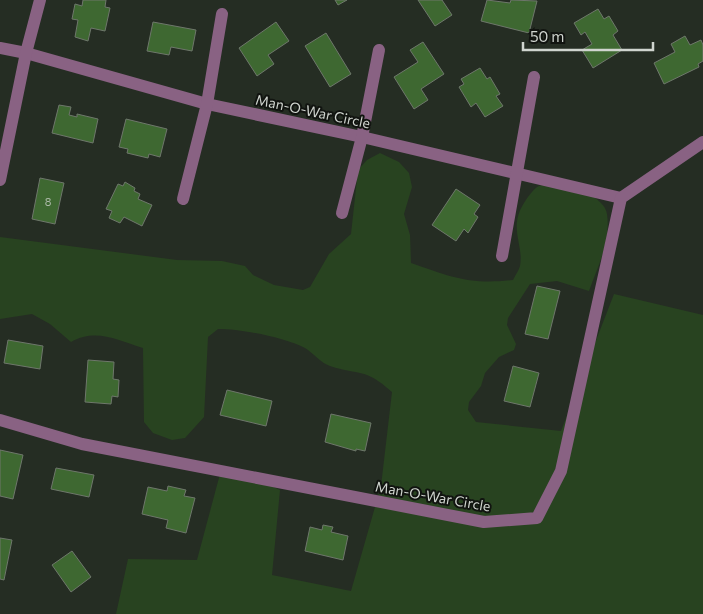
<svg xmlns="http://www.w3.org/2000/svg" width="703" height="614" font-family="Commissioner,sans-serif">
<rect width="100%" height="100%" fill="#252d23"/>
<!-- green -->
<path fill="#284320" d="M380,153L399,162L409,173L412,187L404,214L410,235L411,263C451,277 470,285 513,280C515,276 519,270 520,266C524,244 508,228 524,203C527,198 534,188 539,186C556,178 605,194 607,214C611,241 598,266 589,291L557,281L530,284L508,318L507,325L516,344L514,350L499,357L485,373L481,386L469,402L468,410L476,422L561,431L614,294L703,315V614H116L128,559L197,560L220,474L267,484L280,490L272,575L351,591L381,486L392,392C364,367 361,376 330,366C321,363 313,353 305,348C283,337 242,329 218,329L208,337L204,417L185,438L172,440L153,433L144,422L143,348C117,340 96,328 71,342L50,324L32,314L0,319V237L177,260L222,261L245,266L253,275L274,285L303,290L310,287L329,254L351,234L358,170L367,160Z"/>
<!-- building -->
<g fill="#3e6831" stroke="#6e776b">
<polygon points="83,0 106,0 105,7 110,8 105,31 91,28 88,41 75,37 78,20 72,19 75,4 82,6"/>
<polygon points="335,0 347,0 338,5"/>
<polygon points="418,0 442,0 452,15 435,26"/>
<polygon points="487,0 510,3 511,0 537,1 529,33 481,21"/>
<polygon points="598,9 604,19 609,16 618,31 613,35 622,50 593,68 582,50 592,44 585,32 581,35 574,23"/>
<polygon points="153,22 196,30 192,51 171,47 169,55 147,51"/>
<polygon points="276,22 289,41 268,55 274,64 257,76 239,48"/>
<polygon points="326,33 351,74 330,87 305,46"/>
<polygon points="685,36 690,45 701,40 703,45 703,61 698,64 699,67 664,84 654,63 675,52 671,44"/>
<polygon points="423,42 444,74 421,89 428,100 414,109 394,77 418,62 410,50"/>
<polygon points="480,68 487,79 490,77 500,94 496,96 503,106 485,117 476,103 471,107 459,87 464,84 461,79"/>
<polygon points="59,105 71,107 69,115 77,117 77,114 98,119 93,143 52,133"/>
<polygon points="126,119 167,129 160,157 149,154 148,158 127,153 128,149 119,147"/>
<polygon points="40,178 64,183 55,224 32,219"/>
<polygon points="125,182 135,188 134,191 140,194 138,199 152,205 142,226 124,217 120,223 109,218 112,211 106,209 118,184 123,186"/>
<polygon points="456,189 480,205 474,214 478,217 468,233 464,229 456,241 432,225"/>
<polygon points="537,286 560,291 548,339 525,334"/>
<polygon points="8,340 43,346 40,369 4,363"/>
<polygon points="88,360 114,362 113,379 119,380 118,397 112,396 111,404 85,402"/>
<polygon points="513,366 539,373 530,407 504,401"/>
<polygon points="227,390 272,401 266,426 220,415"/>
<polygon points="331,414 371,423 365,451 356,449 356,451 325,442"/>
<polygon points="0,450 23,455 13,499 0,496"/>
<polygon points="56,468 94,475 89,497 51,489"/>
<polygon points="168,486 186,490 184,496 195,498 186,533 166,528 168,520 142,514 148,487 167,491"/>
<polygon points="323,525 333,527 331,532 348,536 343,560 305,551 310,527 322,530"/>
<polygon points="0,538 12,540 4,580 0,579"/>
<polygon points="72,551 91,577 71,592 52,565"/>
</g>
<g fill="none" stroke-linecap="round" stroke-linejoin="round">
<!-- minor -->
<g stroke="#896283" stroke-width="12">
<polyline points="0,48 26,53 207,104 362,137 621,198"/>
<polyline points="0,180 26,53 40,0"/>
<polyline points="183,199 207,104 222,14"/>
<polyline points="342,213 362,137 379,50"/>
<polyline points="502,256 534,77"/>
<polyline points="0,420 82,444 484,522 537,518 561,471 621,198 703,142"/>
</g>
</g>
<g text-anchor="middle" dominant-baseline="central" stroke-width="4" stroke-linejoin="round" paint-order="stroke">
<!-- number labels -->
<g font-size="11" fill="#acbaa8">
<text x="48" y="201">8</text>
</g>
<!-- street labels -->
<g font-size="14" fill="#d0d5cf" stroke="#111410">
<text transform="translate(313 111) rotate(12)">Man-O-War Circle</text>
<text transform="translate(433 496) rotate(10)">Man-O-War Circle</text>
</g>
</g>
<!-- scale -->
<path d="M523 42v8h130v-8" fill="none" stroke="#d0d5cf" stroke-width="2.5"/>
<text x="530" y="42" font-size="15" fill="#d0d5cf" stroke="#111410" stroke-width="4" paint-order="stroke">50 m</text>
</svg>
